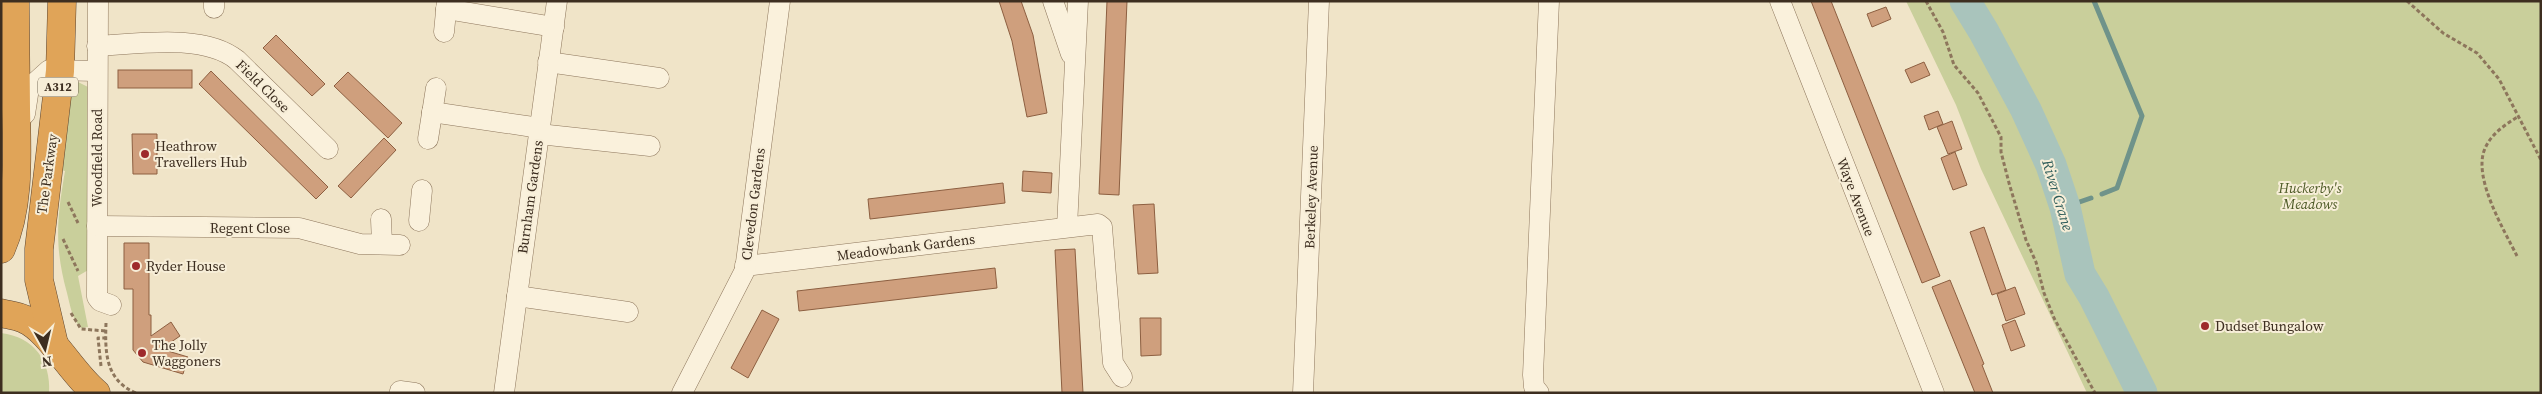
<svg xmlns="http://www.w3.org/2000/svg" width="2542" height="394" font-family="'Source Serif 4',serif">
<rect width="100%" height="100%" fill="#f0e4c8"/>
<!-- green -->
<g fill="#c9cf9b">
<polygon points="1906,1 2541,1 2541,393 2087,393 1981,169 1956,105"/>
<path d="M78,82L90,88V269L78,276L88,327L81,328C72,319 70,305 67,293C54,246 57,218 65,171L58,169L68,90Z"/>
<path d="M1,333C34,337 51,361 49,393H1Z"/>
</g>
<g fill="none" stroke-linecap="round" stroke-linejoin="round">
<!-- stream -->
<g stroke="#6f938a" stroke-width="5">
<polyline points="2094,1 2142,116 2117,188 2102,194"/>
<polyline points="2065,207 2091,198"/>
</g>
<!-- river -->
<polyline stroke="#a9c4bc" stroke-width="31" points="1965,1 1984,32 2026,110 2051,165 2065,207 2080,274 2094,297 2142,393"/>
</g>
<!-- building -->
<g fill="#cf9f7d" stroke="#8d5f41">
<polygon points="999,1 1021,1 1033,35 1047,113 1027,117 1012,41"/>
<polygon points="1107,1 1127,1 1119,195 1099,194"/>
<polygon points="1811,1 1831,1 1940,276 1922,283"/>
<polygon points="1886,7 1891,19 1872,27 1867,14"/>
<polygon points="276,35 325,84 312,96 263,48"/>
<polygon points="1924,62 1930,75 1911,83 1905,70"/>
<rect x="118" y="70" width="74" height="18"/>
<polygon points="211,71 328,187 316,199 199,84"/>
<polygon points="348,72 402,123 388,138 334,86"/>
<polygon points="1938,111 1943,124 1929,130 1924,116"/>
<polygon points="1952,121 1962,149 1948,154 1937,127"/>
<polygon points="132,134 157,134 157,174 133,174"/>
<polygon points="384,138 396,150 351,198 338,186"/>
<polygon points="1955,152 1967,185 1953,190 1941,158"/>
<polygon points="1023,171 1052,173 1051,193 1022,191"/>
<polygon points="1003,183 1005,203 870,219 868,199"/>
<polygon points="1154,204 1158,273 1138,274 1133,205"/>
<polygon points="1984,227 2006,290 1992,295 1970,232"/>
<polygon points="124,243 149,243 149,315 151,315 151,336 171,322 180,336 161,349 188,357 183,374 143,362 133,350 133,289 124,289"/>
<polygon points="1075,249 1083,393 1062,393 1055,250"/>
<polygon points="995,268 997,288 799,311 797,291"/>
<polygon points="1950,280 1984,364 1982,365 1993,393 1975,393 1932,287"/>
<polygon points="2015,287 2025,314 2006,321 1997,294"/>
<polygon points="762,310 779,319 748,378 731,368"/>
<polygon points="1140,318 1161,318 1161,355 1141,356"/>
<polygon points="2015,320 2025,346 2011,351 2002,325"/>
</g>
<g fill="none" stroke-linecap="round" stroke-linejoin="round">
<defs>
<g id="minor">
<polyline points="98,1 97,297 100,301 111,305"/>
<polyline points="214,1 214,8"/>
<polyline points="1053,1 1071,54"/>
<polyline points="1780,1 1934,393"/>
<polyline points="446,9 554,27"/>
<polyline points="444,32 447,1"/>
<path d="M97,46C137,44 204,33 237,60L328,149"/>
<polyline points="548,62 659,78"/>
<polyline points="432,112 540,128"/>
<polyline points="25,114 29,88 49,70 97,71"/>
<polyline points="539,134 650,146"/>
<polyline points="428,139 436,88"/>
<polyline points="381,219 382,244"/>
<polyline points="419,221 422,190"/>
<polyline points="97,226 299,228 360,244 400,245"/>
<polyline points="1067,227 1078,1"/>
<polyline points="745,266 1098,224 1102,227 1113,363 1122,377"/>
<polyline points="517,296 628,312"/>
<polyline points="400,391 415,393"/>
<polyline points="504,393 557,1"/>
<polyline points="682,393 745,270 780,1"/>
<polyline points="1303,393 1319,1"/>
<polyline points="1539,393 1534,387 1533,375 1549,1"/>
</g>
<g id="highway">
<path d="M1,249C20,206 17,155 16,109C16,73 15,37 15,1"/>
<path d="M1,313C9,315 17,316 24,319C49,329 72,374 96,393"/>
<polyline points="54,344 39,280 39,249 60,71 62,1"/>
</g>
</defs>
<!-- minor casing -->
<use href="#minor" stroke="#8d765c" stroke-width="21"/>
<!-- highway casing -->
<use href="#highway" stroke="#5b4430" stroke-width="29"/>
<!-- path -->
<g stroke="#8d765c" stroke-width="3" stroke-dasharray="4 2.5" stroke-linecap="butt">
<polyline points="1926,1 1943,32 1954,65 1978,93 2001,137 2001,152 2009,183 2026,240 2036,262 2044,293 2054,318 2095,393"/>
<polyline points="2407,1 2443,33 2477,53 2499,79 2541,160"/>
<polyline points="68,202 78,223"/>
<polyline points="63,239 78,271"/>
<path d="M2517,256C2504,230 2474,180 2484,151C2490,134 2505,125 2519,116"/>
<polyline points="71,313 81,329 106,331"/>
<path d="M106,323C105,352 105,380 136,393"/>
<polyline points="101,366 98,338 106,338"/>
</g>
<!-- minor -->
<use href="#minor" stroke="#faf1dc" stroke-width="20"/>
<!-- highway -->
<use href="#highway" stroke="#e0a458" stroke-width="28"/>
</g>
<!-- markers -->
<g fill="#9e2a2b" stroke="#f7eed8" stroke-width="2">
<circle cx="145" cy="154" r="5"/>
<circle cx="136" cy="266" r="5"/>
<circle cx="2205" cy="326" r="5"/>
<circle cx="142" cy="353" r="5"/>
</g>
<g text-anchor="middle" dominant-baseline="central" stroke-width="4" stroke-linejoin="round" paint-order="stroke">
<!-- shield labels -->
<rect fill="#f7eed8" stroke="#756857" stroke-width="1" x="38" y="77.5" width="40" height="19" rx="4"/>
<g font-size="12" font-weight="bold" fill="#3d2e20">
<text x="58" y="87">A312</text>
</g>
<!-- street labels -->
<g font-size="14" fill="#3d2e20" stroke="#f7eed8">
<text transform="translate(263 86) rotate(44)">Field Close</text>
<text transform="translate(97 158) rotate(-90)">Woodfield Road</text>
<text transform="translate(47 174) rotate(-82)">The Parkway</text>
<text transform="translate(530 197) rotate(-82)">Burnham Gardens</text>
<text transform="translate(1311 197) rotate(-88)">Berkeley Avenue</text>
<text transform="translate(1856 197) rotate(69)">Waye Avenue</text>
<text transform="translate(753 204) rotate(-83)">Clevedon Gardens</text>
<text x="250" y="228">Regent Close</text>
<text transform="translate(906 247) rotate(-7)">Meadowbank Gardens</text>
</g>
<!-- poi labels -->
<g font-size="14" fill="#3d2e20" stroke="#f7eed8" text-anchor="start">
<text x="155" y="146">Heathrow<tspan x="155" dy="16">Travellers Hub</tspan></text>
<text x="146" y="266">Ryder House</text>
<text x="2215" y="326">Dudset Bungalow</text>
<text x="152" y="345">The Jolly<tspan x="152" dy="16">Waggoners</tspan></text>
</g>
<!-- park labels -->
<g font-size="14" font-style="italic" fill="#4d5a26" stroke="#f7eed8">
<text x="2310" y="188">Huckerby's<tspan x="2310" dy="16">Meadows</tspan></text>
</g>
<!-- water labels -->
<g font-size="15" font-style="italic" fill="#2f5d5a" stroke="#f7eed8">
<text transform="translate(2058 195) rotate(73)">River Crane</text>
</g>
</g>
<!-- border -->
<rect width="2542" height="394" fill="none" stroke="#3d2e20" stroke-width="5"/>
<!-- north arrow -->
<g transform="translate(45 349) rotate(172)" stroke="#f7eed8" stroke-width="4" paint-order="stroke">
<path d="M0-4L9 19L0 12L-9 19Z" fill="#3d2e20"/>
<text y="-8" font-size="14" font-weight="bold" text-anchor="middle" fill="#3d2e20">N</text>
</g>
</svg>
